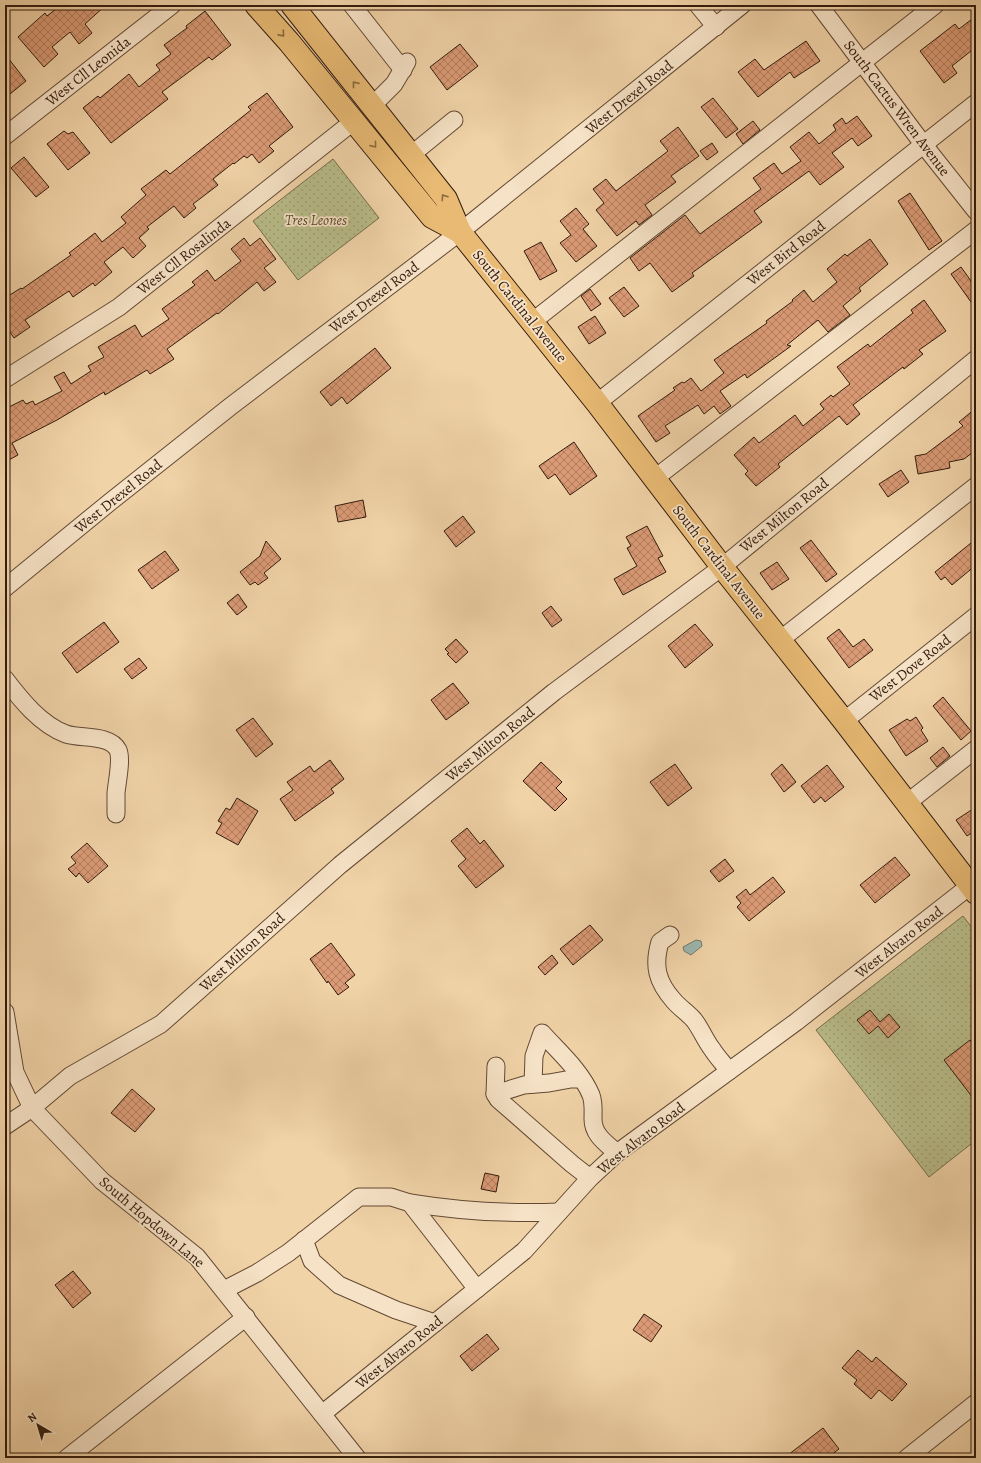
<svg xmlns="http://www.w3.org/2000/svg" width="981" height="1463" font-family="Alegreya,serif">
<defs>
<pattern id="park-dots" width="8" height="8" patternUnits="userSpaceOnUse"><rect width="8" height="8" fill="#b8bc89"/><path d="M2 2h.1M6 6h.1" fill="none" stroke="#9fa175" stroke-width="1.8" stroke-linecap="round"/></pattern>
<pattern id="building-cross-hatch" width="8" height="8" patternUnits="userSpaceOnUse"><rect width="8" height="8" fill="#da9a75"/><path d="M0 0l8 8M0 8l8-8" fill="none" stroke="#b17d5e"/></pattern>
</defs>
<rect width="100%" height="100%" fill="#f1d3a8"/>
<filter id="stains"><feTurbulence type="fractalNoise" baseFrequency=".005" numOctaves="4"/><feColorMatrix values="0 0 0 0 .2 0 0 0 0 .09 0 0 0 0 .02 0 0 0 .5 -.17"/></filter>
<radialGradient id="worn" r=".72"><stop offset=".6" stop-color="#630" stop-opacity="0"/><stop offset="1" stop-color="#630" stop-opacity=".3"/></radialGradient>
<!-- park -->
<g fill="url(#park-dots)" stroke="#756c4b">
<polygon points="333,159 379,218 298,280 253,221"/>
<polygon points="963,916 976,933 976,1140 929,1177 816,1030"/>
</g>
<!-- water -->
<polygon fill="#9cb7af" stroke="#72796e" points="696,940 701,941 702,946 691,955 684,951 683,947"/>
<!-- building -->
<g fill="url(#building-cross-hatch)" stroke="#321b0d">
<polygon points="61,5 106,5 85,24 92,33 79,44 70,32 52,47 58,54 44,67 18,37 45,13 47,16"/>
<polygon points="205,11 231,45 212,60 209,57 162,92 168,99 111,143 83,108 98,96 100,98 129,74 139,87 160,70 156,65 171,54 164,45 187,28 186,26"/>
<polygon points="976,16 976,47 952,66 957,73 944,83 920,51 955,24 959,29"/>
<polygon points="806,41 820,61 794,78 790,72 758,97 738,72 755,59 764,70"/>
<polygon points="460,44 478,66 447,90 430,67"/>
<polygon points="5,54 26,81 5,98"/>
<polygon points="267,93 293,127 269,146 274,151 259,163 252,154 247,158 244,156 234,164 233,163 213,179 218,185 193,204 196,208 184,218 174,206 147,227 149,229 139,238 146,246 133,258 123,247 104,262 112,272 95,286 93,283 73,297 69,291 25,320 30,327 14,338 5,325 5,298 21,288 22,289 71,255 69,253 95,233 102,242 126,223 121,217 146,195 141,189 166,170 170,174 251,110 248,107"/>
<polygon points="713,98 738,129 726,138 701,107"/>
<polygon points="857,116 872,136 858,146 852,138 832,153 844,167 820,185 809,171 754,211 762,222 692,273 694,276 672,292 650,263 639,271 630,258 685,215 700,234 761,189 753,178 774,163 782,174 801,161 790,147 809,132 819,144 836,130 833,125 842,118 846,124"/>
<polygon points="753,121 760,130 743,144 736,134"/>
<polygon points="678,127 699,156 671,176 676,182 645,205 652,215 639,225 636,221 617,236 596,210 604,203 593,189 606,179 616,191 668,151 660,141"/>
<polygon points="64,131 68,134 73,132 90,153 68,170 47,144"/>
<polygon points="712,143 718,152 707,160 700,151"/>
<polygon points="24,157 49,187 36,197 11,168"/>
<polygon points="910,193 942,241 929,250 898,201"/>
<polygon points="576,208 589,224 583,229 597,246 576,262 560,243 571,235 560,221"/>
<polygon points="244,238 250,246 260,238 276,259 264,268 276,282 264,291 257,282 218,314 217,313 167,349 174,359 150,374 147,370 105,395 104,392 57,420 12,443 18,455 5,462 5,409 23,400 26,404 33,401 35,405 62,391 54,377 64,372 71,384 91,371 88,366 104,357 98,347 135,325 142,337 169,319 162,309 195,285 192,282 207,270 215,281 241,261 231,249"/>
<polygon points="870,239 888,264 859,288 861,291 843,306 850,315 828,332 818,320 787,345 791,346 747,378 745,374 720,391 731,406 720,414 714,406 704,414 698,405 665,426 670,433 656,442 638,416 675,390 673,388 682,382 684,383 691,378 701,391 724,373 714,360 767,323 766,321 793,301 792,300 804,290 813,302 837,282 827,269 845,254 847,256"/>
<polygon points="541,242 557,271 540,280 524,251"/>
<polygon points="961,267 976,288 976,309 951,274"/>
<polygon points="624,287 639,306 624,317 609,298"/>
<polygon points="590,289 601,304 591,311 581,296"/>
<polygon points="924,300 946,331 919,350 923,354 904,369 903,367 853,405 860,414 847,425 839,416 778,464 780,467 756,486 745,474 748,471 734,455 754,437 759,443 795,415 803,426 824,409 820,404 831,395 833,397 850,384 837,367 868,344 870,347 913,313 911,310"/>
<polygon points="595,316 606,333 589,344 578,327"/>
<polygon points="375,348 391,368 347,404 342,397 331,406 320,392"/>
<polygon points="976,408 976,450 964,459 949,462 950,468 918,474 915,456 926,454 963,426 959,422"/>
<polygon points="574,442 597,476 570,495 555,474 548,479 539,466"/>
<polygon points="901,470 909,482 888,497 879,484"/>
<polygon points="363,500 366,517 338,522 335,506"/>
<polygon points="463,516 475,532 456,547 444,531"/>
<polygon points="647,526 663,556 658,558 666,572 623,595 614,579 637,566 627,548 631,546 626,537"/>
<polygon points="976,539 976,565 952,585 945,577 941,580 935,572"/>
<polygon points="811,540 837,574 826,582 800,548"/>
<polygon points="266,541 281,559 264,573 268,578 258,585 255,582 250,585 240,572 260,556"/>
<polygon points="165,551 179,570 152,589 138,570"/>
<polygon points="777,562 789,579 772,590 760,573"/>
<polygon points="238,594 247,607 237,615 227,603"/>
<polygon points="551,606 562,620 552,627 542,613"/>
<polygon points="104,622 119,642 77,673 62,653"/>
<polygon points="695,624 713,645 685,668 668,646"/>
<polygon points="839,629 853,647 864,639 873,650 849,668 827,638"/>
<polygon points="456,639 468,652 456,663 447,654 449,653 445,649"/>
<polygon points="139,658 147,668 132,679 124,669"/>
<polygon points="453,683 469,703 446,720 431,700"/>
<polygon points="943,697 971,731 961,740 933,706"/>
<polygon points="916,717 923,728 921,730 928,741 906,756 889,730 907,719 910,721"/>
<polygon points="253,718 273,744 256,757 236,730"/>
<polygon points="943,747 950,756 937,767 930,758"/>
<polygon points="330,760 344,779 331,789 334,793 295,821 280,799 293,790 287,782 310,766 314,772"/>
<polygon points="541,762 562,782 556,788 567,799 555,811 523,781"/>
<polygon points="675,764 692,788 668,806 650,782"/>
<polygon points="782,764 796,782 784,792 771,774"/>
<polygon points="827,765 844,787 825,802 821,797 814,803 801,786"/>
<polygon points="237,798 258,811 238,845 216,833 222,823 218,821 226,808 230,810"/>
<polygon points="976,807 976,830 967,836 956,820"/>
<polygon points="467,828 480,844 484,840 504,866 476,888 458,866 466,859 451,841"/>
<polygon points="87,843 108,866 88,883 79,873 76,877 68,869 76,863 71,857"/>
<polygon points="895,857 910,875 875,903 860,885"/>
<polygon points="725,859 734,871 719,882 710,871"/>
<polygon points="773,877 785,892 749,921 737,907 741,903 736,897 746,889 750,895"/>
<polygon points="590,925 603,940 573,965 560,949"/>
<polygon points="331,943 355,975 345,983 349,987 338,995 328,981 327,983 310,959"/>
<polygon points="552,955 558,963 545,975 538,967"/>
<polygon points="870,1010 880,1022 889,1014 900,1027 888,1038 878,1026 869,1034 857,1020"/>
<polygon points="970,1040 976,1048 976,1102 944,1060"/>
<polygon points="132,1089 155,1109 135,1132 111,1113"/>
<polygon points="485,1173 499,1176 496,1192 481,1189"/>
<polygon points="73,1271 91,1293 73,1308 55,1285"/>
<polygon points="644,1314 662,1326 651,1342 633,1330"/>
<polygon points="487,1334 499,1349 472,1371 460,1356"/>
<polygon points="858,1350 872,1362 876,1357 907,1384 892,1401 879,1390 871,1399 854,1384 857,1380 842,1368"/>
<polygon points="823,1428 839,1449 827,1458 784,1458"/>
</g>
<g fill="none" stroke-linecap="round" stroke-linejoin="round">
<defs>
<g id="minor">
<polyline points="352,5 403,70"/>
<polyline points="698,5 716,27"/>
<polyline points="819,5 923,144 976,211"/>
<polyline points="373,105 394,84 407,62"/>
<polyline points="5,136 172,5"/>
<polyline points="411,155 454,120"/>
<polyline points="532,322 935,5"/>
<polyline points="5,379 119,307 354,121"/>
<polyline points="597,403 976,103"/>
<polyline points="654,479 976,230"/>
<polyline points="5,588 110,502 231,406 460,232 742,5"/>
<polyline points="780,640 976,486"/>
<path d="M5,679C21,700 41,725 66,734C80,739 110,734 118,750C122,759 117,782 116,793C116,800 116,807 116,814"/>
<polyline points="844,721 976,616"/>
<polyline points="907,803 976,749"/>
<path d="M670,935L660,942C653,966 657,982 674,1001C680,1008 688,1013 694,1020C701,1029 705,1040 712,1049C717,1057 723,1063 729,1071"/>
<polyline points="5,1012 15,1072 32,1108 102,1181 197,1257 357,1458"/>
<polyline points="496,1066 495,1094 498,1099 572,1164 590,1178"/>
<path d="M533,1084L534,1056L542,1033C559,1052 581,1071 591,1095C594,1103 593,1111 593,1119C593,1135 606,1143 617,1153"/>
<polyline points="495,1094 524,1085 549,1083 571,1079 581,1079"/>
<polyline points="5,1126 32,1108 70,1076 161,1024 340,865 554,692 722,567 976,359"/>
<path d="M410,1203C459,1211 509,1214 559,1212"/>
<polyline points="304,1240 312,1261 339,1285 396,1310 435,1323"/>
<polyline points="224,1290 257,1273 288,1253 359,1197 391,1197 410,1203 477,1289"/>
<polyline points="322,1414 524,1251 590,1178 617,1153 796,1022 976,881"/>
<polyline points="67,1458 246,1317"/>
<polyline points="907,1458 976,1403"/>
</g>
<g id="major">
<polyline points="256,5 289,42 432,217 460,232"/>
<polyline points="292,5 446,199 460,232 597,403 722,567 844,721 976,893"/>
</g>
</defs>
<!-- minor casing -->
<use href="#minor" stroke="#624934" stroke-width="19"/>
<!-- major casing -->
<use href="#major" stroke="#321b0d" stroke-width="24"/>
<!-- minor -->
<use href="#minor" stroke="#f6e2c6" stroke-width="17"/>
<!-- major -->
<use href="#major" stroke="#e8ba74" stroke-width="22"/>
</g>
<!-- one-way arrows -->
<defs><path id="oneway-chevron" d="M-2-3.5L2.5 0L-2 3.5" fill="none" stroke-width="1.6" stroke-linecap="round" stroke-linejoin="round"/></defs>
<g stroke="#8d6a40">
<use href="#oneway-chevron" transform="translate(282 34) rotate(48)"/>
<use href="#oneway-chevron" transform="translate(355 84) rotate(-129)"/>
<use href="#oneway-chevron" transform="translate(374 145) rotate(51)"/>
<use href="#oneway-chevron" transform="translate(444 197) rotate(-123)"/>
</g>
<g text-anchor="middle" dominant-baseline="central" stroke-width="3.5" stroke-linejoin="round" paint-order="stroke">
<!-- street labels -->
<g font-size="15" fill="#321b0d" stroke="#f6e2c6">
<text transform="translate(88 71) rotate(-38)">West Cll Leonida</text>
<text transform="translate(629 97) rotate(-39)">West Drexel Road</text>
<text transform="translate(897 108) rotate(53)">South Cactus Wren Avenue</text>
<text transform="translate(786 253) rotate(-38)">West Bird Road</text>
<text transform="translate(184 256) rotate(-38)">West Cll Rosalinda</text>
<text transform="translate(374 297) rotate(-37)">West Drexel Road</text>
<text transform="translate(520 306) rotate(51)">South Cardinal Avenue</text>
<text transform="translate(118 496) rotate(-39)">West Drexel Road</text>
<text transform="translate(784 515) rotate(-39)">West Milton Road</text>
<text transform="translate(719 562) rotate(52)">South Cardinal Avenue</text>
<text transform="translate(910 668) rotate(-38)">West Dove Road</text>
<text transform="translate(490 744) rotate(-39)">West Milton Road</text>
<text transform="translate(899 942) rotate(-38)">West Alvaro Road</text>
<text transform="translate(242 952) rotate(-42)">West Milton Road</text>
<text transform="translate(641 1138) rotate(-38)">West Alvaro Road</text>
<text transform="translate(152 1222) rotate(40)">South Hopdown Lane</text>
<text transform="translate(399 1352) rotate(-39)">West Alvaro Road</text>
</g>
<!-- park labels -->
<g font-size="15" font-style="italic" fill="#5a4b32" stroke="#f6e2c6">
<text x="316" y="220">Tres Leones</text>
</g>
</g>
<!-- margin -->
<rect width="981" height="1463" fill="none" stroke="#f1d3a8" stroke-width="20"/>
<rect x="6" y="6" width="969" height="1451" fill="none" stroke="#321b0d" stroke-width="2"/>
<rect x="10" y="10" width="961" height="1443" fill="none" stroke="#321b0d"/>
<!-- north arrow -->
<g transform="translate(38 1425) rotate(322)" stroke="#f6e2c6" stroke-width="3" paint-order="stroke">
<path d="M0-3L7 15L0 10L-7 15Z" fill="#321b0d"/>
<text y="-6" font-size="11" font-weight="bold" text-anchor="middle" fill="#321b0d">N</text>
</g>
<rect width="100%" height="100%" filter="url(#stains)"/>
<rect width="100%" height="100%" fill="url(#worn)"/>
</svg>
